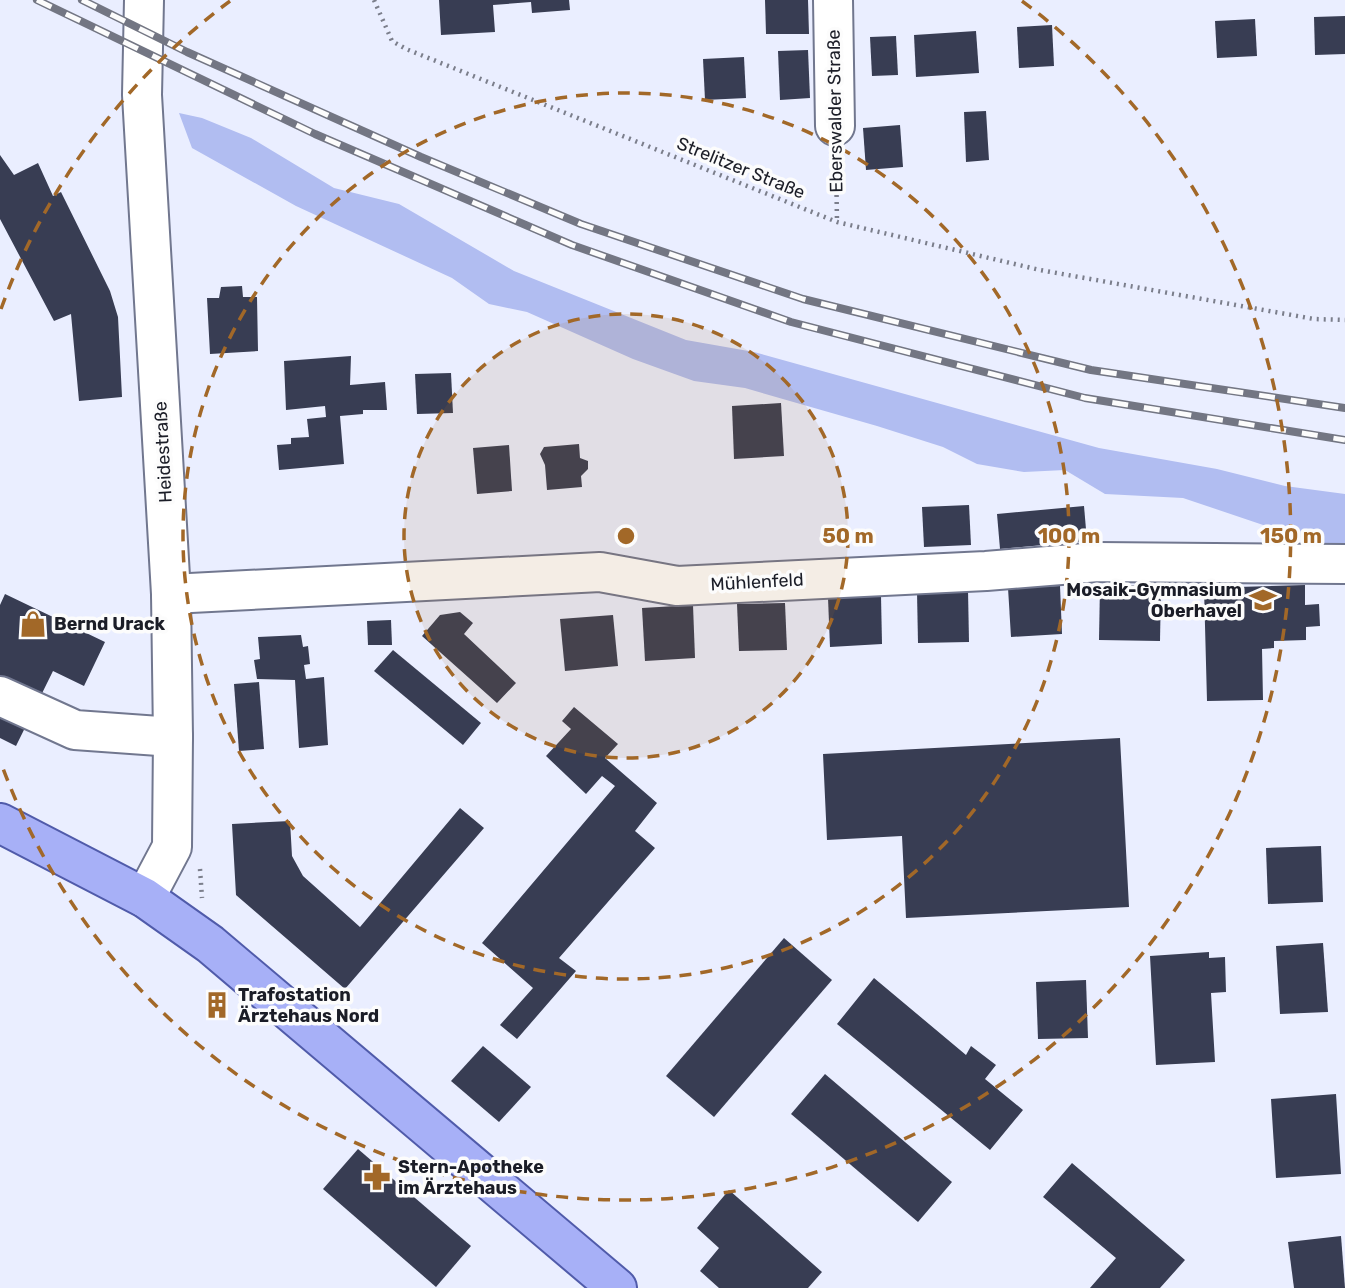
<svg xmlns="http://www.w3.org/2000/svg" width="1345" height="1288" font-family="Rubik,sans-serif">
<rect width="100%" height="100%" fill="#eaeeff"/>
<!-- forest -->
<polygon fill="#b1bdf1" points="179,113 202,118 251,138 334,188 399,204 514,271 686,340 754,352 1099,448 1217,469 1285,486 1345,494 1345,545 1320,544 1183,498 1105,494 1065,470 1024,472 977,464 943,447 877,426 745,388 694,381 633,359 527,312 489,304 452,278 296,206 192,148"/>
<!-- building -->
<g fill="#383d53">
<polygon points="439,0 569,0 570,10 532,13 531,2 493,5 495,32 441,35"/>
<polygon points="765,0 808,0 809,34 766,34"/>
<polygon points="1345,16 1345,54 1315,55 1314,17"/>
<polygon points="1255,19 1257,56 1217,58 1215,21"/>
<polygon points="1052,25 1054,66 1019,68 1017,27"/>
<polygon points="976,31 979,73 916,77 914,35"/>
<polygon points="896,36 898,75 872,76 870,37"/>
<polygon points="808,50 810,98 780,100 778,51"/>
<polygon points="744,57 746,98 705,100 703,59"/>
<polygon points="986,111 989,160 966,162 964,112"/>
<polygon points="900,125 903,167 866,170 863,128"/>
<polygon points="0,155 14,175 38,163 53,196 61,192 110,291 118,317 122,397 79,401 71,314 54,321 0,219"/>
<polygon points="242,286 243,297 257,297 258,351 210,354 207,298 219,298 221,287"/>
<polygon points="351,356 350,385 385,382 387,410 363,410 363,414 340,416 344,464 279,470 277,445 291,444 291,438 309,437 307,419 326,417 325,406 286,410 284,361"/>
<polygon points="451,373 453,413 417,414 415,374"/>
<polygon points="781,403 784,456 734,459 732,406"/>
<polygon points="579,444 580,458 588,461 588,469 581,476 582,487 547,490 545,465 540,454 544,447"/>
<polygon points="509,445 512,491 477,494 473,448"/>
<polygon points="969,505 971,545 924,547 922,507"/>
<polygon points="1084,506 1087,541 1000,549 997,514"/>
<polygon points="1100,585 1161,586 1160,641 1099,640"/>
<polygon points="1305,585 1305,605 1319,604 1320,626 1306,627 1306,640 1274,641 1274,648 1262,649 1263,700 1207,701 1204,588"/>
<polygon points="1060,586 1062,634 1011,637 1008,588"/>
<polygon points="968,590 969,642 918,643 917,592"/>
<polygon points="5,594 105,642 84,686 53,671 16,746 0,738 0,605"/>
<polygon points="881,596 882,644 830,647 828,598"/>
<polygon points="785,603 787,650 739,651 737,604"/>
<polygon points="693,605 695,658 645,661 642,608"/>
<polygon points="460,612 473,623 464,634 516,683 497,703 422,636 440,615"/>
<polygon points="613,615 618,666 565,671 560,619"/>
<polygon points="391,620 392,645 368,645 367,621"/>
<polygon points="301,635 303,647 308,646 310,664 304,665 306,679 324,677 328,745 299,748 295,680 257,679 254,660 260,659 258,637"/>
<polygon points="393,650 481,723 463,745 374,671"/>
<polygon points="259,682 264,749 239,751 234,684"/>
<polygon points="574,707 618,744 605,758 657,803 635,831 655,848 559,958 576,971 517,1039 500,1025 533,988 482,943 615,786 602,776 586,794 546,756 571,729 562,721"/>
<polygon points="1120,738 1129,907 906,918 902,836 827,840 823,754"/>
<polygon points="460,808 484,828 345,989 236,895 232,824 290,821 292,856 303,876 360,927"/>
<polygon points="1321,846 1323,902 1268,904 1266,848"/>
<polygon points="784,938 832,980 714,1117 666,1076"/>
<polygon points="1323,943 1328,1012 1280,1014 1276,946"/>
<polygon points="1209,952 1209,958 1225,957 1226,992 1211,993 1215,1062 1156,1065 1150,956"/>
<polygon points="874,978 966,1055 971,1046 996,1065 985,1079 1023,1110 990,1150 837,1024"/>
<polygon points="1086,980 1088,1038 1038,1039 1036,982"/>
<polygon points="483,1046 531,1087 499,1122 451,1081"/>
<polygon points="825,1074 952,1182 918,1222 791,1114"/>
<polygon points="1336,1094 1341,1174 1276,1178 1271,1099"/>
<polygon points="358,1149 471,1246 436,1287 323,1189"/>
<polygon points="1072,1163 1185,1260 1160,1288 1090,1288 1116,1258 1043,1197"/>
<polygon points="729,1190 822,1272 808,1288 719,1288 700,1271 719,1248 697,1228"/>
<polygon points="1341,1236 1345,1288 1294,1288 1288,1242"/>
</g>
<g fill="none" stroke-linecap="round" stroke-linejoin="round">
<defs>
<g id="minor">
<polyline points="144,0 142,95 171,594 173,737 172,847 145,898"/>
<polyline points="833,0 835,126"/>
<polyline points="171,594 600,572 677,586 986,571 1098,562 1345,564"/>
<polyline points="0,696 75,730 173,737"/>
</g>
<polyline id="major" points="0,823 145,898 210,944 617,1288"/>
</defs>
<!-- minor casing -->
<use href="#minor" stroke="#71778f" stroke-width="42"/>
<!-- major casing -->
<use href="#major" stroke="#505baa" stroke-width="42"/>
<!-- path -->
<g stroke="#7b7e8b" stroke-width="4.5" stroke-dasharray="2 5" stroke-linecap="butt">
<polyline points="374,0 392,41 406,49 837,222 1040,270 1314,319 1345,320"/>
<polyline points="836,160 837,222"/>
<polyline points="200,869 202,898"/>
</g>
<!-- minor -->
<use href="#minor" stroke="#fff" stroke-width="38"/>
<!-- major -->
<use href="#major" stroke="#a7b0f7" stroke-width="38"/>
<defs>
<g id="rail">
<polyline points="37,0 315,134 572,245 791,322 1085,398 1345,440"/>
<polyline points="82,0 187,52 421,157 581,224 803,299 1091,370 1345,408"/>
</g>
</defs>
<!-- rail casing -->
<use href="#rail" stroke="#737683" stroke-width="8"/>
<!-- rail -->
<use href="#rail" stroke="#fcfcfc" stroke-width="5" stroke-dasharray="16" stroke-linecap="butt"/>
</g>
<!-- distance rings -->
<circle cx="626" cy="536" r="222" fill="#a26828" fill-opacity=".12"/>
<g fill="none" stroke="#a26828" stroke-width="3.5" stroke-dasharray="12 9">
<circle cx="626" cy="536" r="222"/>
<circle cx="626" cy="536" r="443"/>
<path d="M1 309A665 665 0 0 1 230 1M1022 1A665 665 0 1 1 1 763"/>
</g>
<!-- icons -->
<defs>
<symbol id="school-bare" viewBox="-9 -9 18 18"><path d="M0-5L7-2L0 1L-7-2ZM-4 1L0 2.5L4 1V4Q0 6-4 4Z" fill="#a26828" stroke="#fcfcfc" stroke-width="2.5" paint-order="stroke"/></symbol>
<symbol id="shop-bare" viewBox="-9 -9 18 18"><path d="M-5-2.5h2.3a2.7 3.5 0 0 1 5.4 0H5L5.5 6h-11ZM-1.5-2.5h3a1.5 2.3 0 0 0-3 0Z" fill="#a26828" stroke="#fcfcfc" stroke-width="2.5" paint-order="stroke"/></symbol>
<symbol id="building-bare" viewBox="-9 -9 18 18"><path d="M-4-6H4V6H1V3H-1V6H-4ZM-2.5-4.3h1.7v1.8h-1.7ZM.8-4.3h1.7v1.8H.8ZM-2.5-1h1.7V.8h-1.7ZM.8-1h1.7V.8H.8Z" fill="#a26828" stroke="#fcfcfc" stroke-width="2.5" paint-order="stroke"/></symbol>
<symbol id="pharmacy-bare" viewBox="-9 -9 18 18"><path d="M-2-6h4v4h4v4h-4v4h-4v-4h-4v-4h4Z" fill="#a26828" stroke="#fcfcfc" stroke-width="2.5" paint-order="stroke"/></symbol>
</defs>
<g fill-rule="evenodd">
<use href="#school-bare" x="1244" y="581" width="38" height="38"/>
<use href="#shop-bare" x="14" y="605" width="38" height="38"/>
<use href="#building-bare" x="198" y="986" width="38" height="38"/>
<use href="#pharmacy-bare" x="358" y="1158" width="38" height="38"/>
</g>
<g text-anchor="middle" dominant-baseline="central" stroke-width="7" stroke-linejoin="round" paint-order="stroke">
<!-- street labels -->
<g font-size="18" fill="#1b1d27" stroke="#fcfcfc">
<text transform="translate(835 111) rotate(-91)">Eberswalder Straße</text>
<text transform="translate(741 168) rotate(22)">Strelitzer Straße</text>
<text transform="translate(163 452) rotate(-93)">Heidestraße</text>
<text transform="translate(757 582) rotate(-3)">Mühlenfeld</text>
</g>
<!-- poi labels -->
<g font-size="18" font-weight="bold" fill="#1b1d27" stroke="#fcfcfc" text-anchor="start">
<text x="1242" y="590" text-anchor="end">Mosaik-Gymnasium<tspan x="1242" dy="21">Oberhavel</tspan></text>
<text x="54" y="624">Bernd Urack</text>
<text x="238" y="995">Trafostation<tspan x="238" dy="21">Ärztehaus Nord</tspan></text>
<text x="398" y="1167">Stern-Apotheke<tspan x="398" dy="21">im Ärztehaus</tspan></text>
</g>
</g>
<circle cx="626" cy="536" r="10" fill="#a26828" stroke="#fcfcfc" stroke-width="3.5"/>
<g font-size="21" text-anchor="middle" font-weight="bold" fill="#a26828" stroke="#fcfcfc" stroke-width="7" stroke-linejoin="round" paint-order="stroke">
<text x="848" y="543">50 m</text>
<text x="1069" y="543">100 m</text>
<text x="1291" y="543">150 m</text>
</g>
</svg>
